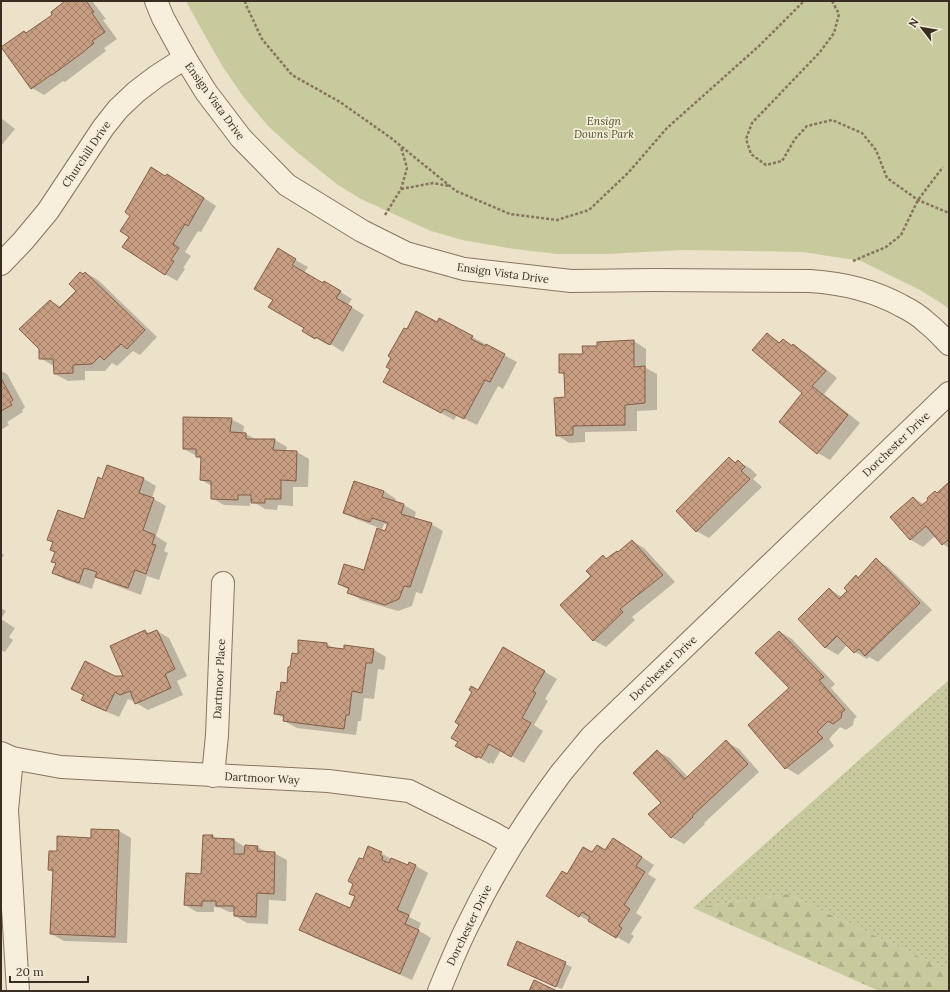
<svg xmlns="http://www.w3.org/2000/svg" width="950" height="992" font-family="Lora,serif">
<defs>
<pattern id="grass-dots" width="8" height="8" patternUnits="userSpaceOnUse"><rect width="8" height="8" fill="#c6ca9d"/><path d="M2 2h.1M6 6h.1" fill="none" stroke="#abae87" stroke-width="1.8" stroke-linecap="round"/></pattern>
<pattern id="forest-firs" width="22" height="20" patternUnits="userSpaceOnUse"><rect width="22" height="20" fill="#c6ca9d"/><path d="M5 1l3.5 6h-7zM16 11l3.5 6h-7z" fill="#abae87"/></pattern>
<pattern id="building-cross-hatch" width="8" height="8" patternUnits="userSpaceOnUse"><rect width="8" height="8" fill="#c89e82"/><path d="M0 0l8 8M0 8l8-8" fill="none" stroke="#a3816a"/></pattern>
</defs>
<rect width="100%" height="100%" fill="#ece1c9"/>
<!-- grass -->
<polygon fill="url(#grass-dots)" points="949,680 949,971 787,894 693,908"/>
<!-- forest -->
<polygon fill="url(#forest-firs)" points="787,894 949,971 949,991 879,991 693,908"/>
<!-- park -->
<polygon fill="#c6ca9d" points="186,1 949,1 949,309 941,303 920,290 861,261 848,259 803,252 682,250 607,254 557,254 514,249 462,240 431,231 361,199 338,185 298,153 268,126 242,95 223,67 204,34"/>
<!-- shadow -->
<g fill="#0003">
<polygon points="67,1 92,1 106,19 103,20 117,39 104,48 106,51 94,60 65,82 63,81 44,95 32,88 27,34 53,15"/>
<polygon points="1,118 15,129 1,146"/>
<polygon points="166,177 180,182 216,206 201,232 198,231 185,252 191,256 183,268 185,269 177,281 165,274"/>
<polygon points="278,250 308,267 304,273 323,284 324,282 352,299 348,305 364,315 343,352 329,343 328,345 303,331 305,328 274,299"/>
<polygon points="86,273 98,280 157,337 140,355 133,351 117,366 112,363 105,371 85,371 85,380 68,381 55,374 54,366 52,365 40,358 50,301 62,307 77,291 83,275"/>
<polygon points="440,319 485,344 483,346 485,348 504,355 517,362 503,389 498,386 477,425 457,415 454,420 397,389 407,330 438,324"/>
<polygon points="767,334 781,343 783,340 806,353 837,378 824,394 860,423 830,460 818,453 804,393"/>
<polygon points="634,341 646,349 646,368 657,374 657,410 637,411 637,431 585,432 585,442 569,443 557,435 566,398 565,375 560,372 584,355 598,347"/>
<polygon points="1,371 7,374 25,407 22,410 23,412 7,422 9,425 1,430"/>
<polygon points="231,419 244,426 243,434 246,434 257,440 275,440 287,447 286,451 297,452 309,459 308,487 293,487 293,506 278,505 277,510 265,509 252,501 250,501 250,506 224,505 212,498 212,486 201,480 202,459 184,449"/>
<polygon points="729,458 737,463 738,461 751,469 757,475 753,479 762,487 709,538 696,531"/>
<polygon points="144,479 156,486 152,498 166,506 156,536 167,543 164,551 168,553 159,580 147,576 141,595 109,583 96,576 92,589 66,580 53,573 57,564 53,562 56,552 54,543 48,540 85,520 102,480"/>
<polygon points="949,484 949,548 943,544 935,536 923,547 911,540 891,517 913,498 925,505 935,492 938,493"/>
<polygon points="384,491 396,499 395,502 404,505 416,512 414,519 431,524 443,531 422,594 416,592 412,606 398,611 361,600 348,592 349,590 339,584 365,571 385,532 388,525 384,524 382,529 356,519 344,512"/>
<polygon points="632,541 644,548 675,582 632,617 635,620 606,647 593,640 592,576 603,557 607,559 618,553"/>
<polygon points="1,553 4,555 1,559"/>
<polygon points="876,560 888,567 932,610 878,662 869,657 867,659 855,652 847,645 838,655 826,648 800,619 829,589 842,597"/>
<polygon points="1,608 6,611 1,619 15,628 9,637 13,640 5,652 1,650"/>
<polygon points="145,631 151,634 157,631 169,638 187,676 177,681 183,695 148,710 136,703 135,701 133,701 128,699 119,717 95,707 82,700 84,696 73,689 114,677 124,677"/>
<polygon points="780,632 792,639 835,684 831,688 857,717 854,719 853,725 846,730 840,727 829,739 834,746 798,775 786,768 750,725 790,688"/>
<polygon points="327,644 335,649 374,650 386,657 384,670 378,669 374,699 364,698 361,721 358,721 356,735 297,728 284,721 285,719 275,713 281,693 287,684 299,655"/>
<polygon points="504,648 557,679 545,699 548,701 534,725 543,731 524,763 501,750 493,764 490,762 490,764 457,745 478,691"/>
<polygon points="726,742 739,749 759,772 704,823 705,824 684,844 671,837 662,803 657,751 670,758 688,777"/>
<polygon points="119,831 131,838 127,943 64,941 51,934 54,873 49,870 57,852 92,839"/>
<polygon points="204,836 213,836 219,840 234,840 245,847 257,847 267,852 274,853 287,860 286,901 269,900 268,924 247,923 235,916 235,912 229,912 221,908 214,907 214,912 197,912 185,905 202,875"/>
<polygon points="625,846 654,865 648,874 656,879 636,913 642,917 631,934 634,936 629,944 580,916 567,875 592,853"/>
<polygon points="381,853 393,860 408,866 409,864 416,866 428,873 409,917 421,923 418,930 431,938 412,980 313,937 301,930 351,909 356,896 363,861"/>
<polygon points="518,942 572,967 562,989 514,968"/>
</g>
<!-- building -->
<g fill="url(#building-cross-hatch)" stroke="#855e46">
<polygon points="65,1 86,1 94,12 92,13 105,32 92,41 94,43 82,53 52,75 51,75 31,89 1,47 24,31 26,33 52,15 51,12"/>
<polygon points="151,167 165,176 167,174 204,198 188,226 185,224 173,244 179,248 171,260 174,261 165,275 122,247 129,237 120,231 130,216 125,212"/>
<polygon points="278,248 296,259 292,265 323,283 324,281 341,291 336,298 352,307 330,345 316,337 315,339 302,331 304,328 268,307 273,300 254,289"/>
<polygon points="80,272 83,274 85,272 145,330 127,349 121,344 104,360 100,356 92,364 73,365 73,373 54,374 53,359 39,359 39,349 19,329 50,300 59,308 76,291 69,284"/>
<polygon points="416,311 437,322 439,318 473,336 471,339 485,346 486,344 505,354 490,382 485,380 464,419 444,409 441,413 383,382 390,369 386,367 391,358 388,356 404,328 407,329"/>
<polygon points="767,333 779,343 783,339 792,346 793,344 826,371 812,386 848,415 817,454 779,422 802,393 752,350"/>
<polygon points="634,340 634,367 645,366 645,403 625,405 625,425 573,426 573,435 556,436 554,398 565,397 564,373 559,373 559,354 583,354 582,346 597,346 597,342"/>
<polygon points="1,378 13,400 10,402 12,405 1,411"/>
<polygon points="183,417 232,418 230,432 246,433 246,439 275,439 273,450 297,451 296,481 281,480 281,499 265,499 265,503 251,503 251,495 238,495 238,500 211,499 211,481 200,480 201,457 196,457 196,449 183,449"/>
<polygon points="729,457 735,463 738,460 745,467 741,471 750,479 696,532 676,511"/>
<polygon points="107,465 144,478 139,493 154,498 143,530 155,535 152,544 156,545 146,574 135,570 128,588 95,577 97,572 84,568 79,583 52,573 56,563 51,562 55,552 50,550 53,542 47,540 58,510 84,519 98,477 102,479"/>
<polygon points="354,481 384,491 382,497 404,504 401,514 432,523 410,587 404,586 399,599 385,605 347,593 349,588 338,584 344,564 364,570 377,528 385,531 388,523 372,518 370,522 343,513"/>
<polygon points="949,482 949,539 942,545 926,526 910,540 890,517 913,497 921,506 928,500 927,498 935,491 937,493"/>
<polygon points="632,540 663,575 620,609 623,612 593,641 560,605 591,576 586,571 603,555 606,559 617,551 618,552"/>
<polygon points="876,558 920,603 865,656 859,649 854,653 837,636 825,648 798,619 829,588 839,599 847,591 844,588 856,575 858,578"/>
<polygon points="145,630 147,634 157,630 175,669 165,674 171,688 135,704 130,691 120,695 115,692 106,711 81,700 84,695 71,689 85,661 115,676 123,676 110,646"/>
<polygon points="779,631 824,677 819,680 845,710 842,712 841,718 833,724 828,721 817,732 823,738 785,769 748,725 789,688 755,653"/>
<polygon points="298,640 327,643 327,647 344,649 344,645 374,649 372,663 366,663 362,693 352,691 349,715 346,715 344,729 283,721 284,715 274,714 277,691 280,692 281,682 287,683 288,667 290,667 292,653 298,654"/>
<polygon points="503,647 545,671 533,691 536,693 522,718 531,723 511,757 489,744 481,758 478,756 477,758 455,746 458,742 451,738 459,725 455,722 472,692 469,690 471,686 478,690"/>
<polygon points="726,740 748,764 692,816 693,817 671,838 648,814 661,803 633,773 657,750 685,779"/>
<polygon points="91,829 119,830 115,937 50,934 53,870 48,870 49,851 57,851 57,836 91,838"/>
<polygon points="203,835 213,835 212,838 234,839 234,854 244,854 245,845 258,846 257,851 275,852 274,894 257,893 256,917 234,916 234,906 216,906 216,901 202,901 202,906 184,905 186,873 201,874"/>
<polygon points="613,838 642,857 636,866 645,872 624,905 630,909 619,926 622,928 616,938 588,921 590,917 582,912 579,917 546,896 562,871 567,874 583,847 592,852 597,845 605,850"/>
<polygon points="368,846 382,852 380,855 383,857 382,860 389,863 391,858 408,865 409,862 416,865 397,910 409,915 405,924 419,930 400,974 299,930 316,893 350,908 355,896 349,894 353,884 348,881 359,858 363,859"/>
<polygon points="517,941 566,962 556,987 507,965"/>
<polygon points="534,980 557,991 529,991"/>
</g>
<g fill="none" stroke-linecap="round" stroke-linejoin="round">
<defs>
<g id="street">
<path d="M156,1L163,18L185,58L206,92L241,138L287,185L362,231L406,253L464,269L571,281L654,280L810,281C842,283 873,290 902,306C910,310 920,316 927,323C935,329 942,337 949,344"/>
<polyline points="1,264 23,241 48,211 103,128 118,109 136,92 157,76 185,58"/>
<polyline points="1,753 12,758 61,767 328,781 409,791 493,833 512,844"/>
<polyline points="12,758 7,810 18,991"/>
<polyline points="213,776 217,735 223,583"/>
<path d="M439,991C449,967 458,944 470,921C495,869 527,819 561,773C571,761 581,749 591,737L949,393"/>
</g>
</defs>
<!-- street casing -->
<use href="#street" stroke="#88745f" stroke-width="24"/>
<!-- path -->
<g stroke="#88745f" stroke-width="2.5" stroke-dasharray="3 2" stroke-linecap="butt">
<polyline points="245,1 246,5 262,39 292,75 340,102 391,138 456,191 510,214 557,220 589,210 628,173 667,128 759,46 804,1"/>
<polyline points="832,1 839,14 834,33 820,52 752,123 746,139 751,154 766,165 782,161 795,139 807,126 832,120 862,133 876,150 887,178 918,200 949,213"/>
<polyline points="401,189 433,183 449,186"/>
<polyline points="385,215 401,189 407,168 401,147"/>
<polyline points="853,261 886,247 901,235 918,200 943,167"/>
</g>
<!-- street -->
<use href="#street" stroke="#f7efdc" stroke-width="22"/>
</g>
<g text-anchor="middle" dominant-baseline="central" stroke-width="3.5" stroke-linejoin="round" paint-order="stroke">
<!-- street labels -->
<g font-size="11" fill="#392c21" stroke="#f4ecd9">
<text transform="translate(215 101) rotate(54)">Ensign Vista Drive</text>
<text transform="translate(86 154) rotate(-56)">Churchill Drive</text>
<text transform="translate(503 273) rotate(8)">Ensign Vista Drive</text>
<text transform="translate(896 444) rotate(-44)">Dorchester Drive</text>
<text transform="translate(663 668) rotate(-44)">Dorchester Drive</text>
<text transform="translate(219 679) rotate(-87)">Dartmoor Place</text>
<text transform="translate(262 778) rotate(3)">Dartmoor Way</text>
<text transform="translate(469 925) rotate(-64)">Dorchester Drive</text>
</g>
<!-- park labels -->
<g font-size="11" font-style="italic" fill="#4a5429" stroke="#f4ecd9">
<text x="604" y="121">Ensign<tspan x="604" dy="13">Downs Park</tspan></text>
</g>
</g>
<!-- border -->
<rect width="950" height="992" fill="none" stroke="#392c21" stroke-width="4"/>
<!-- north arrow -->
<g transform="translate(922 28) rotate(301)" stroke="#f4ecd9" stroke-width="3" paint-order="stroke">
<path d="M0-3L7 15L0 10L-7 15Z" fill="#392c21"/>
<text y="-6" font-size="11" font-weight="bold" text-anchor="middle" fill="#392c21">N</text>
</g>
<!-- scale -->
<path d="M10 976v6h78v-6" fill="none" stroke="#392c21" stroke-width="2"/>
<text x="16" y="976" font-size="12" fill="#392c21" stroke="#f4ecd9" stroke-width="3" paint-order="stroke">20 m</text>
</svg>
